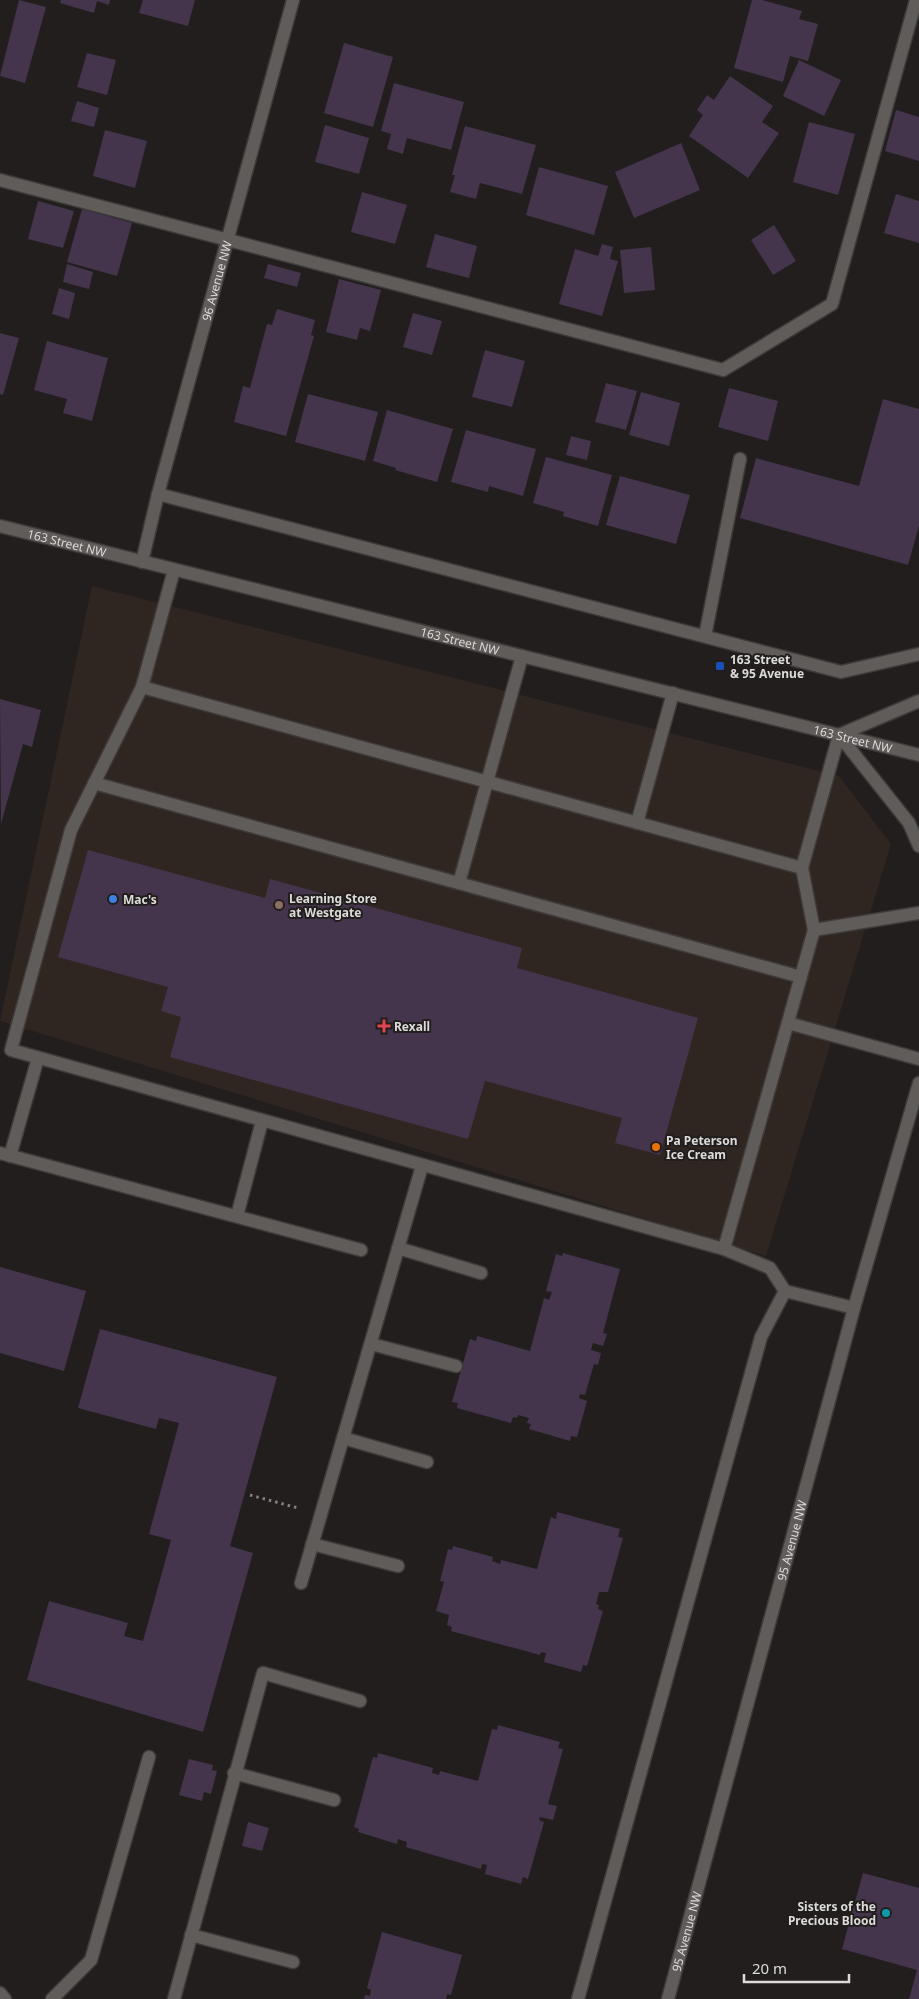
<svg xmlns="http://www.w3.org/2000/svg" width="919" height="1999" font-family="'Noto Sans',sans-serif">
<rect width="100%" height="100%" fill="#211e1d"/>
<!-- built -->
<polygon fill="#2f2622" points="92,586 839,776 891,844 766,1256 0,1021"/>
<!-- building -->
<g fill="#44354c">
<polygon points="19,0 46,7 25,83 0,76"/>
<polygon points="61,0 110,0 109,5 97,1 94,13 60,3"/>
<polygon points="143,0 195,0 188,26 139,13"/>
<polygon points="752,0 762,0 802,11 799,19 818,24 808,61 790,56 783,82 734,68"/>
<polygon points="344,43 393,57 373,127 324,113"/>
<polygon points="87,53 116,60 107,95 77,87"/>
<polygon points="799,60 841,80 824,116 783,96"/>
<polygon points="730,76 773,106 762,122 779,133 748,178 689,136 703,115 697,110 707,95 714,100"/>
<polygon points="394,83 464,102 451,150 407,138 403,154 387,149 391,134 381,131"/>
<polygon points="77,101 99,108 94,127 71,121"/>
<polygon points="896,110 919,117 919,161 885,151"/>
<polygon points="809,122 855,134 838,195 793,182"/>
<polygon points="325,125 369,138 359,174 315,162"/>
<polygon points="465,126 536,145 522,194 480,183 476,199 450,192 455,175 452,175"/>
<polygon points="105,130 147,141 135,188 93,176"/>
<polygon points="681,143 700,190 634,218 615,172"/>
<polygon points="539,167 608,186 594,235 526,215"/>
<polygon points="362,192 407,205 395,244 351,232"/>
<polygon points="896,194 919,201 919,243 884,233"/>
<polygon points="38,201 74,211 63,248 28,239"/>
<polygon points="82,209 132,223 117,276 67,262"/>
<polygon points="774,225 796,261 773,275 751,240"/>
<polygon points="435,234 477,246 469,278 426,267"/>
<polygon points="602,244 613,247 610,259 618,261 602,316 559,304 575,249 598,256"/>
<polygon points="651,247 655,290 624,293 620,250"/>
<polygon points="67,264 93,272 89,289 63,282"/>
<polygon points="268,264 301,273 297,287 264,278"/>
<polygon points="339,279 381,290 370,331 360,328 357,340 326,332"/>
<polygon points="59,288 75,293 69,319 52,314"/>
<polygon points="277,309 315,320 311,335 314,336 286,436 234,422 243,386 250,388 267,324 272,325"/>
<polygon points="413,313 442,321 432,355 403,347"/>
<polygon points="0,333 19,338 3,395 0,394"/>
<polygon points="47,341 108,358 92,421 63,413 67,399 34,390"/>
<polygon points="485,350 525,361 512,407 472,397"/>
<polygon points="606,383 637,391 626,430 595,422"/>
<polygon points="729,388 778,401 768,441 718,427"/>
<polygon points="641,392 680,403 669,446 629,435"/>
<polygon points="308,394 378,412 365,461 295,442"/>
<polygon points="883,399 919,409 919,526 908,565 740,518 756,458 859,486"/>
<polygon points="387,410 453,429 437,482 395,470 396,468 373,461"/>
<polygon points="466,430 536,449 523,496 489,486 488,492 451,482"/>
<polygon points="571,436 591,441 587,460 566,455"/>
<polygon points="546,457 612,475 598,526 563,516 564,512 533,503"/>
<polygon points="620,476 690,495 676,544 606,525"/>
<polygon points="0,699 41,710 32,747 23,744 1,824"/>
<polygon points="88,850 265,898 270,879 522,948 517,968 698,1018 660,1155 615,1143 622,1118 485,1081 468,1139 170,1057 181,1017 161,1011 168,987 58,957"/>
<polygon points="563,1253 620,1269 603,1333 607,1334 603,1346 593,1343 591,1350 601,1353 598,1365 594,1364 585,1395 580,1394 579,1398 587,1401 577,1437 571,1436 570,1441 529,1429 531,1424 527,1423 529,1418 518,1415 517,1418 513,1417 511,1423 457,1408 458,1403 452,1402 470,1339 476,1341 477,1336 530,1351 544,1298 549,1300 552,1292 546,1291 556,1254 562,1256"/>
<polygon points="0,1267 86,1291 64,1371 0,1353"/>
<polygon points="100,1329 277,1377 230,1546 253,1553 203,1732 27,1680 49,1601 128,1623 124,1636 143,1641 171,1540 149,1534 179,1423 159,1418 156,1429 78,1408"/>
<polygon points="557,1512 620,1529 618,1537 623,1538 608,1592 599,1592 596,1604 599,1605 598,1609 603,1611 587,1666 583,1665 581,1672 544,1662 546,1653 541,1652 540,1655 451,1631 452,1627 447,1625 449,1615 436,1611 444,1582 440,1581 448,1549 452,1550 453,1546 493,1557 492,1561 500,1564 501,1560 537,1569 551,1517 556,1519"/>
<polygon points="498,1725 560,1742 558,1748 563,1749 548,1804 557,1806 553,1820 540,1817 539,1820 544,1822 528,1879 523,1877 521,1884 485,1874 487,1865 482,1864 481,1869 406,1847 407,1842 398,1839 397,1844 358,1832 359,1829 354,1827 373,1757 377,1758 378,1753 433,1768 432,1773 439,1775 440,1771 478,1781 492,1729 497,1730"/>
<polygon points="189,1759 213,1765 212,1770 217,1771 211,1794 204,1792 202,1801 179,1795"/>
<polygon points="248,1822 269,1828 262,1851 242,1846"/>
<polygon points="863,1873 919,1888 919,1999 909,1999 917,1970 842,1949"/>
<polygon points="382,1932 462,1955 451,1995 447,1994 446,1999 364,1999 365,1995 370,1996 371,1990 367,1988"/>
</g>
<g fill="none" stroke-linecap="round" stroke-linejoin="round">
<defs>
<g id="service">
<polyline points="0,180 723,370 832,304 916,0"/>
<polyline points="174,570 142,687 802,868 839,735"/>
<polyline points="705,636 740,459"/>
<polyline points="142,687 71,830 11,1050 724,1249 770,1268 785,1291 854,1308"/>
<polyline points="94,783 801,977"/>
<polyline points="637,823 673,693"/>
<polyline points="802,868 814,930"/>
<polyline points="459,883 522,656"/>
<polyline points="788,1023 919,1059"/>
<polyline points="0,1153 361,1250"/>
<polyline points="10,1156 38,1058"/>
<polyline points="237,1216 262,1121"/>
<polyline points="398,1248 481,1273"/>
<polyline points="724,1249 814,930 919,913"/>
<polyline points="371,1344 456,1366"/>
<polyline points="343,1438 427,1462"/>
<polyline points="312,1544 398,1566"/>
<polyline points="301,1583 422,1166"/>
<polyline points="234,1773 334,1800"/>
<polyline points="191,1935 293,1962"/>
<polyline points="52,1999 91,1960 149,1757"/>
<polyline points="174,1999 263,1673 360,1701"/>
<polyline points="578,1999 761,1337 785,1291"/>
</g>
<g id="minor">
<polyline points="158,494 841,672 919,654"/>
<path id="s1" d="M142,562L158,494L293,0"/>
<polyline points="0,1993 5,1999"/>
</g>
<g id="secondary">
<path id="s2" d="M0,526L919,755"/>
<polyline points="839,735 909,823 919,846"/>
<polyline points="839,735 919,701"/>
<path id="s3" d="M668,1999L854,1308L919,1083"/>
</g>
</defs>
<!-- service casing -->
<use href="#service" stroke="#3d3b3a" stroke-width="15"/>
<!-- minor casing -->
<use href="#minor" stroke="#3d3b3a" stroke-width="15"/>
<!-- secondary casing -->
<use href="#secondary" stroke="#3d3b3a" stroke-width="15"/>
<!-- path -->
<polyline stroke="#83807f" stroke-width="3" stroke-dasharray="2.5 4" stroke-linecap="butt" points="250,1495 298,1508"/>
<!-- service -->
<use href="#service" stroke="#605c5a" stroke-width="12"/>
<!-- minor -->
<use href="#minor" stroke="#605c5a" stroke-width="12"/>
<!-- secondary -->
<use href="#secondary" stroke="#605c5a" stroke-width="12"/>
</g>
<!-- markers -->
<rect fill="#1a4fb4" stroke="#211e1d" stroke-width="2" x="715" y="661" width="10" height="10" rx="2.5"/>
<circle fill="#3f7fe0" stroke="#211e1d" stroke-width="2" cx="113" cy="899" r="5"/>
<circle fill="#8d6e63" stroke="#211e1d" stroke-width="2" cx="279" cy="905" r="5"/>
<path fill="#e0444e" stroke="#211e1d" stroke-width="2" d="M381.5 1018.5h5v5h5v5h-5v5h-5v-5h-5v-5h5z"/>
<circle fill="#e8710a" stroke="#211e1d" stroke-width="2" cx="656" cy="1147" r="5"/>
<circle fill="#0f9aa8" stroke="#211e1d" stroke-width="2" cx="886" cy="1913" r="5"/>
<g text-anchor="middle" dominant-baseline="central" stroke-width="4" stroke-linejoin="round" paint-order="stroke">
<!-- street labels -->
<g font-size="12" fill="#dddbda" stroke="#211e1d">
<text stroke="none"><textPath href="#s1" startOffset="291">96 Avenue NW</textPath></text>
<text stroke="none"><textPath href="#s2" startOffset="69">163 Street NW</textPath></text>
<text stroke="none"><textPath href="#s2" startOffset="474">163 Street NW</textPath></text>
<text stroke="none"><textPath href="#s2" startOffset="879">163 Street NW</textPath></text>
<text stroke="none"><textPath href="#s3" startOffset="475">95 Avenue NW</textPath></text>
<text stroke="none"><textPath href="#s3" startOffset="70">95 Avenue NW</textPath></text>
</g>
<!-- poi labels -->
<g font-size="12" font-weight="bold" fill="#dddbda" stroke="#211e1d" text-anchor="start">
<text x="730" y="659">163 Street<tspan x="730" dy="14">&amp; 95 Avenue</tspan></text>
<text x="289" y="898">Learning Store<tspan x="289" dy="14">at Westgate</tspan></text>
<text x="123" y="899">Mac's</text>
<text x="394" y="1026">Rexall</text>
<text x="666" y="1140">Pa Peterson<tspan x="666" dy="14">Ice Cream</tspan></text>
<text x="876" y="1906" text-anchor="end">Sisters of the<tspan x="876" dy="14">Precious Blood</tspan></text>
</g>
</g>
<!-- scale -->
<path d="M744 1974v8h105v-8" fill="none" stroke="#dddbda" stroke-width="2.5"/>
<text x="752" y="1974" font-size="15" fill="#dddbda" stroke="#211e1d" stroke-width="4" paint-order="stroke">20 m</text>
</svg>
